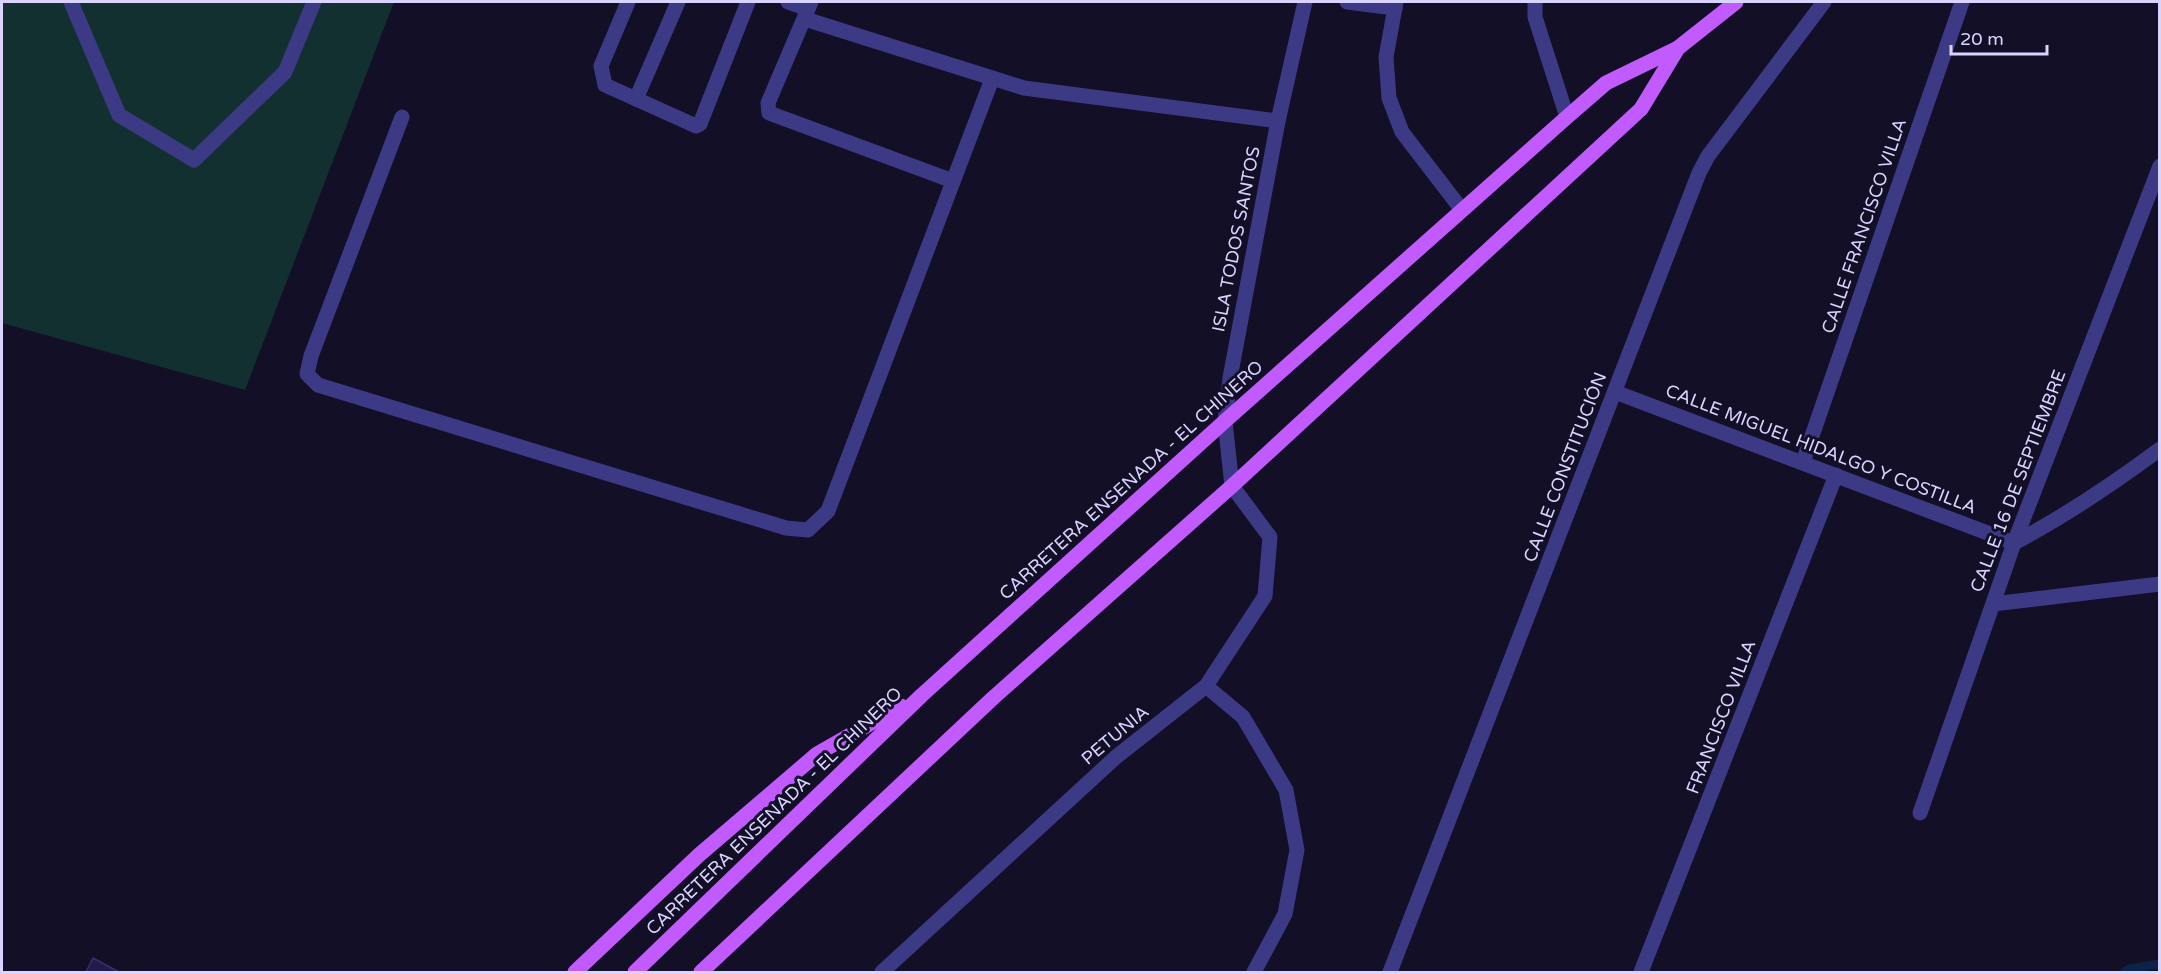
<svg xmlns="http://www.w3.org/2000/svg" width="2161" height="974" font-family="'Varela Round',sans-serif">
<rect width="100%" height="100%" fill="#130f26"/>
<!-- green -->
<polygon fill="#12302f" points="2,2 394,2 245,390 2,323"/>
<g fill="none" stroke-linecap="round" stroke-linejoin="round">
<!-- stream -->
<polyline stroke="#0c2248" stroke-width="9" points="2124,972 2129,969 2160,964"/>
</g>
<!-- building -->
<polygon fill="#241b47" stroke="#3b2d73" stroke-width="1.5" points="93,958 119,972 86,972"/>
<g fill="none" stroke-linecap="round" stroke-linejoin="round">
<!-- service -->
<g stroke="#3d3a85" stroke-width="15">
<polyline points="71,2 119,115 194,160 285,72 314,2"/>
<polyline points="628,2 601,66 605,85 696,126 700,124 748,2"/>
<polyline points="788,2 808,9"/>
<polyline points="811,2 768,103 769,113 953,181"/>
<polyline points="1347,2 1395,8"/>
<polyline points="1396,2 1386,57 1389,98 1402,132 1462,210"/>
<polyline points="1535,2 1535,17 1567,117"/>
<polyline points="805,19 1024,88 1278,121"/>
<polyline points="636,99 678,2"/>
<polyline points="402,117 311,356 307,374 318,385 786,528 808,530 828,511 992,79"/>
<polyline points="1206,686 1243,717 1286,790 1297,850 1285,914 1254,972"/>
<polyline points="882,972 1116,757 1206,686 1265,596 1270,537 1232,486"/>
</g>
<!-- minor -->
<g stroke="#3d3a85" stroke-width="15">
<path d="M1615,392L2014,543C2065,516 2113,484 2160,449"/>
<polyline points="1803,462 1962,2"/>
<polyline points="1993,604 2160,584"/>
<polyline points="1920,813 2014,543 2160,166"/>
<polyline points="1641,972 1836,475"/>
</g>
<!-- tertiary -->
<g stroke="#3d3a85" stroke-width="15">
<polyline points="1232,486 1225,421 1230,378 1278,121 1305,2"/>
<polyline points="1390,972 1699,173 1708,156 1824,2"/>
</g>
<!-- primary -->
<g stroke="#c25bff" stroke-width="15">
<polyline points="575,972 699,855 817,754 901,706"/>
<polyline points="635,972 922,695 1225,421 1567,117 1606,83 1678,48 1736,2"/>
<polyline points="701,972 993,698 1232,486 1641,109 1678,48"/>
</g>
</g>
<g text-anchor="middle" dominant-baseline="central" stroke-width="6" stroke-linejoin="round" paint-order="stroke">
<!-- street labels -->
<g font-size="18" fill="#d9d4ff" stroke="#130f26">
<text transform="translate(1864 226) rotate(-71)">CALLE FRANCISCO VILLA</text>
<text transform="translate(1236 239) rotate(-79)">ISLA TODOS SANTOS</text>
<text transform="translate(1821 449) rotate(21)">CALLE MIGUEL HIDALGO Y COSTILLA</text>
<text transform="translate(1565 467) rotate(-69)">CALLE CONSTITUCIÓN</text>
<text transform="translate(1131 480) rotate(-42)">CARRETERA ENSENADA - EL CHINERO</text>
<text transform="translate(2018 481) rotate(-69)">CALLE 16 DE SEPTIEMBRE</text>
<text transform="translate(1721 717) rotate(-69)">FRANCISCO VILLA</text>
<text transform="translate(1115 735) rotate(-40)">PETUNIA</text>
<text transform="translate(774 811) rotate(-44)">CARRETERA ENSENADA - EL CHINERO</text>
</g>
</g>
<!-- border -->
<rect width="2161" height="974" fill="none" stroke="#d9d4ff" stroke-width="6"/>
<!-- scale -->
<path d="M1951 45v9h96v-9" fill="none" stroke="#d9d4ff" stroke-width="3"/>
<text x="1960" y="45" font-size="18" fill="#d9d4ff" stroke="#130f26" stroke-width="4.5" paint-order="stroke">20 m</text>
</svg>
